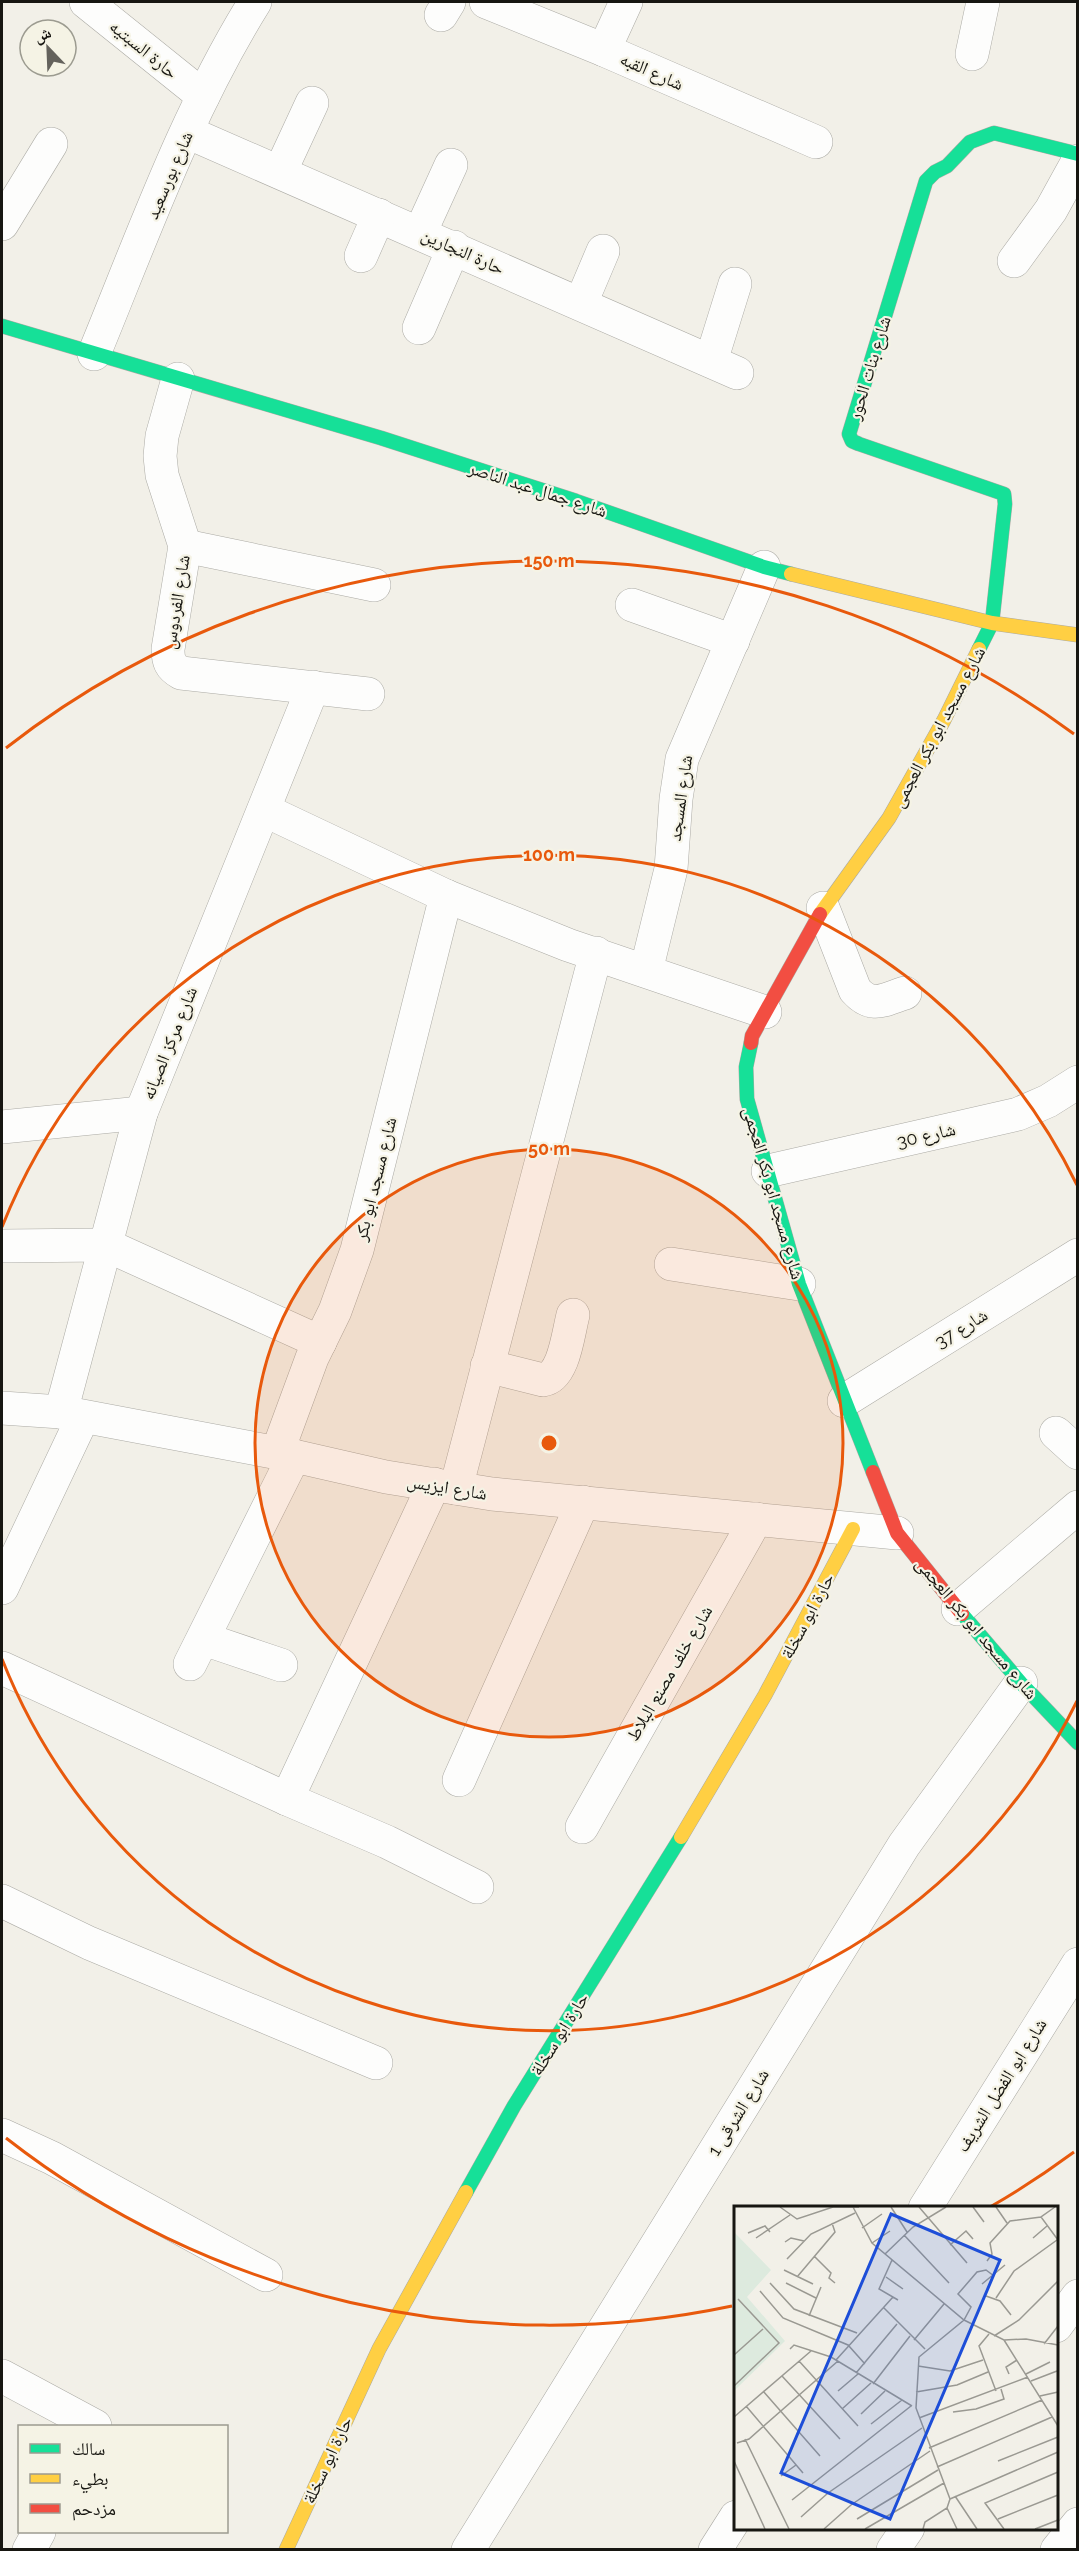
<svg xmlns="http://www.w3.org/2000/svg" width="1079" height="2551" font-family="Raleway,'Noto Naskh Arabic',sans-serif">
<rect width="100%" height="100%" fill="#f2f0e8"/>
<g fill="none" stroke-linecap="round" stroke-linejoin="round">
<defs>
<g id="street">
<polyline points="86,2 203,96"/>
<polyline points="486,2 604,50 816,142"/>
<polyline points="441,15 449,2"/>
<polyline points="604,50 626,2"/>
<polyline points="972,54 983,2"/>
<polyline points="187,132 737,373"/>
<polyline points="280,172 312,103"/>
<polyline points="2,224 51,144"/>
<polyline points="420,233 451,165"/>
<polyline points="361,256 379,215"/>
<polyline points="1014,261 1051,210 1078,161"/>
<polyline points="581,303 603,251"/>
<polyline points="419,328 454,247"/>
<path d="M94,354C143,235 187,111 255,2"/>
<polyline points="711,361 735,284"/>
<path d="M178,379L162,436L160,456L162,475L185,546L168,649C168,661 170,667 181,673L368,694"/>
<polyline points="185,546 374,585"/>
<polyline points="632,605 733,641"/>
<polyline points="264,810 446,896 568,945 765,1012"/>
<path d="M823,908L855,990C872,1009 883,1000 905,993"/>
<polyline points="646,971 671,869 676,799 682,759 764,567"/>
<polyline points="2,1127 141,1113"/>
<polyline points="768,1171 1018,1114 1048,1101 1078,1082"/>
<polyline points="2,1246 106,1245 320,1342"/>
<polyline points="671,1264 799,1284"/>
<path d="M487,1366L543,1380C564,1377 568,1334 573,1315"/>
<polyline points="844,1401 1078,1255"/>
<polyline points="2,1408 61,1412 294,1456 386,1477 492,1494 897,1533"/>
<polyline points="61,1412 141,1113 313,687"/>
<polyline points="1056,1433 1078,1453"/>
<polyline points="277,1453 312,1358 335,1311 357,1250 446,896"/>
<polyline points="456,1488 596,953"/>
<polyline points="2,1588 83,1417"/>
<polyline points="958,1609 1078,1507"/>
<polyline points="204,1639 281,1665"/>
<polyline points="190,1664 294,1456"/>
<polyline points="2,1668 287,1799 387,1842 477,1887"/>
<polyline points="459,1780 583,1502"/>
<polyline points="287,1799 434,1484"/>
<polyline points="582,1827 756,1519"/>
<polyline points="2,1901 89,1943 376,2063"/>
<polyline points="2,2135 52,2158 266,2275"/>
<polyline points="925,2208 1078,1964"/>
<polyline points="1056,2326 1078,2296"/>
<polyline points="2,2376 95,2426"/>
<polyline points="29,2550 39,2532"/>
<polyline points="468,2550 904,1845 1021,1683"/>
<polyline points="715,2550 736,2517"/>
<polyline points="893,2550 908,2528"/>
<polyline points="1057,2550 1078,2524"/>
</g>
<g id="fast">
<polyline points="2,326 381,438 576,501 764,567 791,574"/>
<polyline points="979,649 992,623 1005,504 1004,494 859,444 852,441 849,434 926,181 935,172 947,166 970,142 994,133 1078,154"/>
<polyline points="751,1043 746,1067 747,1099 799,1284 873,1472"/>
<polyline points="962,1614 1021,1683 1078,1743"/>
<polyline points="466,2192 514,2106 681,1837"/>
</g>
<g id="slow">
<polyline points="791,574 992,623 1078,635"/>
<polyline points="820,914 889,818 944,720 979,649"/>
<polyline points="681,1837 765,1695 853,1529"/>
<polyline points="286,2550 379,2349 466,2192"/>
</g>
<g id="jam">
<polyline points="751,1043 752,1036 820,914"/>
<polyline points="873,1472 897,1533 962,1614"/>
</g>
</defs>
<!-- street casing -->
<use href="#street" stroke="#abaaa4" stroke-width="34"/>
<!-- fast casing -->
<use href="#fast" stroke="#abaaa4" stroke-width="15"/>
<!-- slow casing -->
<use href="#slow" stroke="#abaaa4" stroke-width="15"/>
<!-- jam casing -->
<use href="#jam" stroke="#abaaa4" stroke-width="15"/>
<!-- street -->
<use href="#street" stroke="#fdfdfc" stroke-width="33"/>
<!-- fast -->
<use href="#fast" stroke="#16e098" stroke-width="14"/>
<!-- slow -->
<use href="#slow" stroke="#ffcf43" stroke-width="14"/>
<!-- jam -->
<use href="#jam" stroke="#f24e42" stroke-width="14"/>
</g>
<!-- distance rings -->
<circle cx="549" cy="1443" r="294" fill="#e8590c" fill-opacity=".12"/>
<g fill="none" stroke="#e8590c" stroke-width="3">
<circle cx="549" cy="1443" r="294"/>
<path d="M1077 1701A588 588 0 0 1 2 1659M2 1227A588 588 0 0 1 1077 1185"/>
<path d="M1074 2152A882 882 0 0 1 990 2207M732 2306A882 882 0 0 1 6 2138M6 748A882 882 0 0 1 1074 734"/>
</g>
<g text-anchor="middle" dominant-baseline="central" stroke-width="4.5" stroke-linejoin="round" paint-order="stroke">
<!-- street labels -->
<g font-size="18" fill="#171611" stroke="#f5f3e5">
<text transform="translate(144 49) rotate(39)">حارة السبتيه</text>
<text transform="translate(652 71) rotate(24)">شارع القبه</text>
<text transform="translate(169 175) rotate(-67)">شارع بورسعيد</text>
<text transform="translate(463 251) rotate(24)">حارة النجارين</text>
<text transform="translate(869 368) rotate(-73)">شارع بنات الحور</text>
<text transform="translate(538 489) rotate(18)">شارع جمال عبد الناصر</text>
<text transform="translate(176 602) rotate(-81)">شارع الفردوس</text>
<text transform="translate(938 727) rotate(-62)">شارع مسجد ابو بكر العجمى</text>
<text transform="translate(680 798) rotate(-82)">شارع المسجد</text>
<text transform="translate(169 1043) rotate(-68)">شارع مركز الصيانه</text>
<text transform="translate(926 1135) rotate(-13)">شارع 30</text>
<text transform="translate(375 1179) rotate(-76)">شارع مسجد ابو بكر</text>
<text transform="translate(774 1193) rotate(74)">شارع مسجد ابو بكر العجمى</text>
<text transform="translate(961 1328) rotate(-32)">شارع 37</text>
<text transform="translate(447 1487) rotate(9)">شارع ايزيس</text>
<text transform="translate(807 1616) rotate(-62)">حارة ابو سخلة</text>
<text transform="translate(977 1628) rotate(50)">شارع مسجد ابو بكر العجمى</text>
<text transform="translate(669 1673) rotate(-60)">شارع خلف مصنع البلاط</text>
<text transform="translate(559 2034) rotate(-58)">حارة ابو سخلة</text>
<text transform="translate(1001 2085) rotate(-58)">شارع ابو الفضل الشريف</text>
<text transform="translate(738 2112) rotate(-58)">شارع الشرقى 1</text>
<text transform="translate(327 2460) rotate(-65)">حارة ابو سخلة</text>
</g>
</g>
<!-- overview -->
<g transform="translate(734 2206)">
<rect width="324" height="324" fill="#f2f0e8"/>
<path d="M0,26L37,64L13,91L51,135L0,185Z" fill="#ddeade"/>
<path fill="none" stroke="#9a9992" stroke-width="1.5" d="M46,1L63,13L99,1H125M119,1L138,37L230,114L270,134L292,133L324,139M157,1L173,26M185,1L233,57M239,1L250,16M262,1L273,17M321,1L307,11L324,34M128,22L148,8M14,27L31,20L36,26M170,29L215,77M22,32L56,9M299,32L313,20M51,36L57,32L70,35M138,37L156,25M216,39L232,25L239,33M151,48L179,21L212,1M80,50L97,67L95,72L101,77M53,53L77,28L121,7M158,54L145,83L164,94M253,55L258,48L256,37L276,15L307,11M50,64L79,78M63,71L101,26L98,17M152,71L169,83M36,77L60,103L123,127M52,77L82,92M248,78L271,59M26,85L49,112L114,139L131,158M252,90L266,95L277,109M262,92L280,65L323,34M149,101L191,143M75,110L87,81M255,128L245,140L262,185M260,130L285,114L324,75M180,134L210,98M270,134L324,220M310,138L324,120M56,143L60,139L97,151L178,200M0,149L29,123M102,154L159,91M65,155L124,220M184,160L216,165L249,154M122,167L163,118M275,168L272,161L283,154M292,168L316,156M48,170L106,233M297,175L323,165M139,178L176,130M0,180L45,137L4,93M29,185L86,250M104,185L124,168M182,186L223,179L254,166M306,190L324,186M12,200L69,267M108,203L137,177M219,206L242,203L270,193L267,183M127,208L151,185M0,211L77,145M185,212L294,171M137,218L168,194M11,233L55,323M3,237L15,233L104,155M195,242L308,194M0,255L31,323M264,255L324,231M203,261L318,211M47,270L62,259M221,290L243,323M216,293L324,246M58,294L177,200M213,302L223,323M67,311L94,287L188,222M123,313L204,264M264,313L324,289M90,323L117,299L196,245M131,323L210,277M189,323L191,316L213,302L216,293L182,202L185,151L230,114L237,101L224,88L243,66L252,64L260,70M270,323L251,297L324,266M301,323L324,314"/>
<path fill="#1d4ed8" fill-opacity="0.15" stroke="#1d4ed8" stroke-width="3" d="M157,8L266,54L156,313L47,267Z"/>
<rect width="324" height="324" fill="none" stroke="#171611" stroke-width="3"/>
</g>
<circle cx="549" cy="1443" r="9" fill="#e8590c" stroke="#f5f3e5" stroke-width="3"/>
<g font-size="18" text-anchor="middle" font-weight="bold" fill="#e8590c" stroke="#f5f3e5" stroke-width="4.5" stroke-linejoin="round" paint-order="stroke">
<text x="549" y="567">150 m</text>
<text x="549" y="861">100 m</text>
<text x="549" y="1155">50 m</text>
</g>
<!-- border -->
<rect width="1079" height="2551" fill="none" stroke="#171611" stroke-width="6"/>
<!-- legend -->
<rect x="18" y="2425" width="210" height="108" fill="#f5f3e5" stroke="#9c9b90" stroke-width="1.5"/>
<rect x="30" y="2444" width="30" height="9" fill="#16e098" stroke="#9c9b90" stroke-width="1.5"/>
<text x="72" y="2455" font-size="18" fill="#171611">سالك</text>
<rect x="30" y="2474" width="30" height="9" fill="#ffcf43" stroke="#9c9b90" stroke-width="1.5"/>
<text x="72" y="2485" font-size="18" fill="#171611">بطيء</text>
<rect x="30" y="2504" width="30" height="9" fill="#f24e42" stroke="#9c9b90" stroke-width="1.5"/>
<text x="72" y="2515" font-size="18" fill="#171611">مزدحم</text>
<!-- north arrow -->
<g transform="translate(48 48) rotate(337)"><circle r="28" fill="#f5f3e5" stroke="#9c9b90" stroke-width="1.5"/>
<path d="M0-4.5L10 22L0 15L-10 22Z" fill="#64625c"/>
<text y="-9" font-size="16" font-weight="bold" text-anchor="middle" fill="#171611">ش</text>
</g>
</svg>
